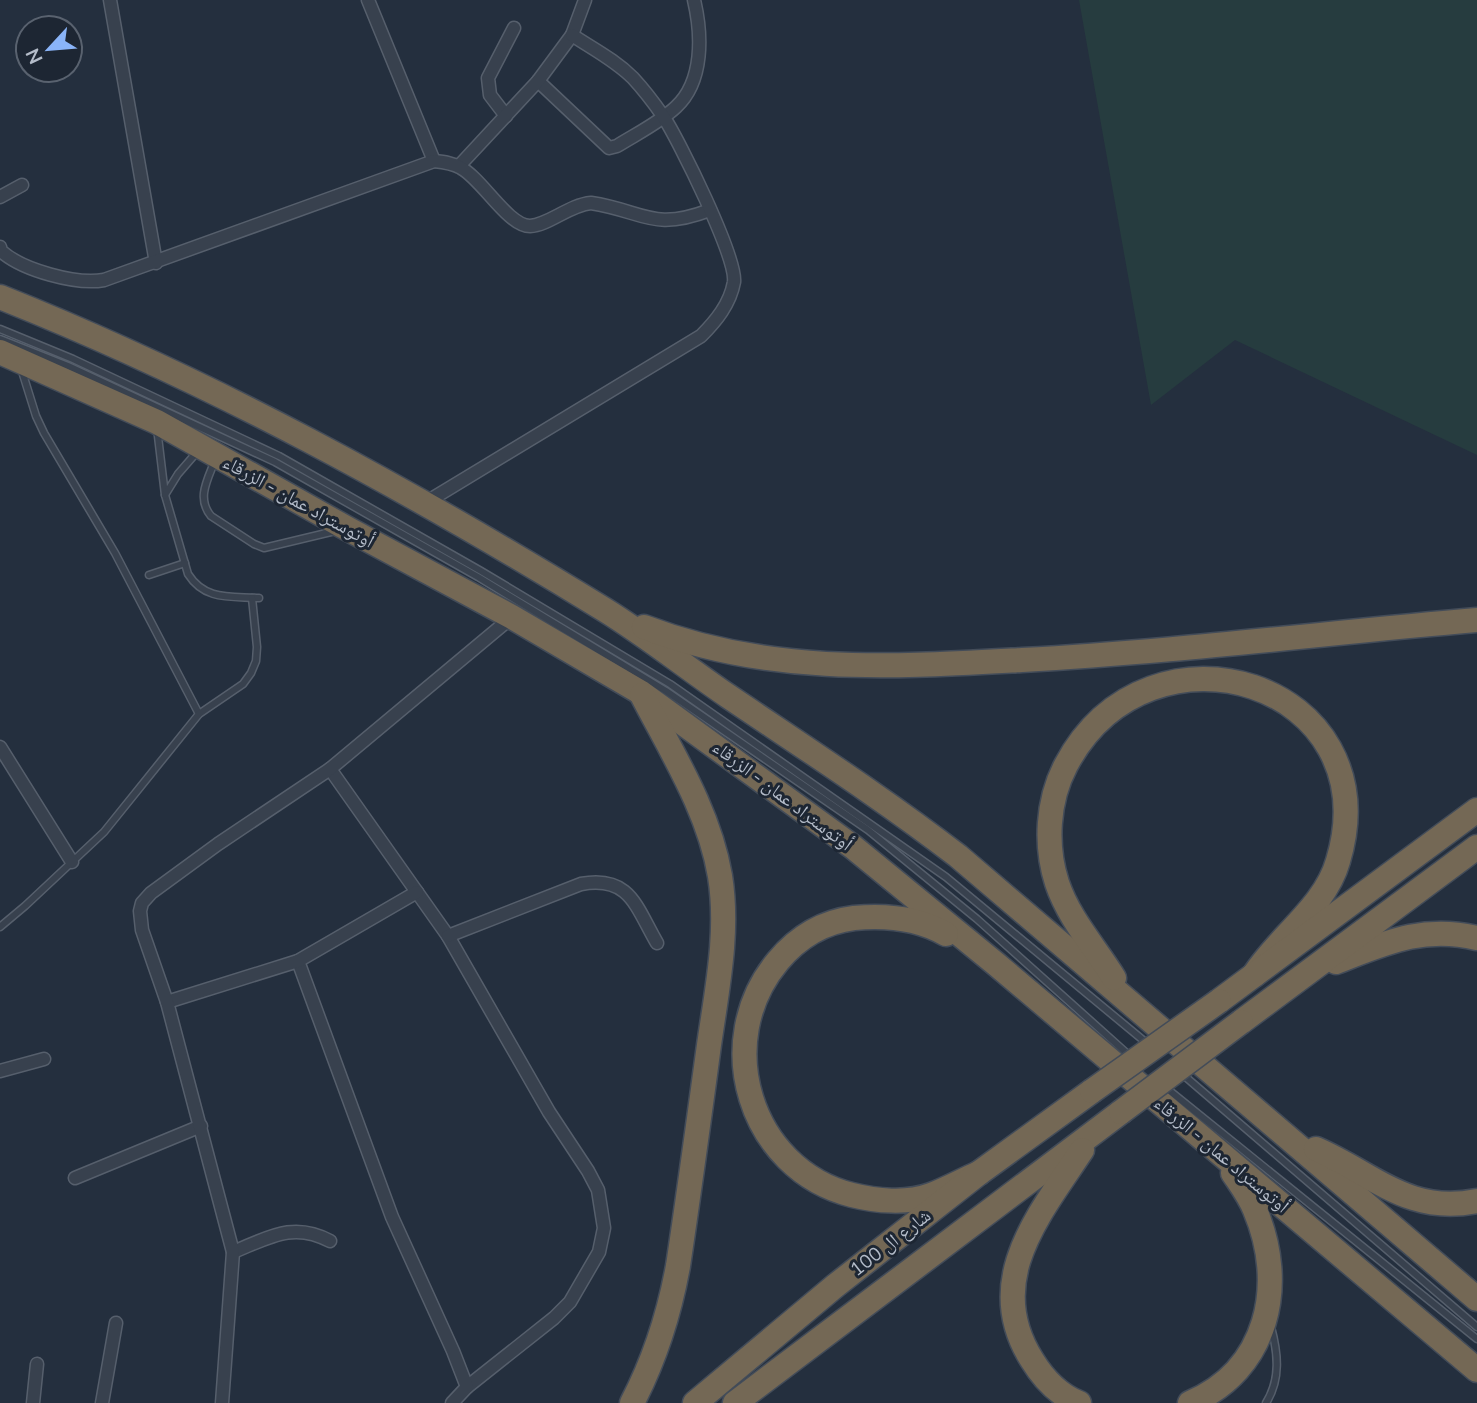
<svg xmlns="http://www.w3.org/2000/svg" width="1477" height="1403" font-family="Mulish,'Noto Naskh Arabic',sans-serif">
<rect width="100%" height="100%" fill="#242f3e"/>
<!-- green -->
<polygon fill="#263c3f" points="1079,0 1477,0 1477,455 1235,340 1151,405"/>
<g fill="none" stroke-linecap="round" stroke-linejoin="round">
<defs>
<g id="lane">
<polyline points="0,329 73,359 279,456 481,571 670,684 946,877 1149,1045"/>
<polyline points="0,339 68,366 275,462 478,577 666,691 868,830 977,919 1131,1057"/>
<polyline points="21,368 36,416 44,433 115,553 199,714"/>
<path d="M157,428L165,495L188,574C205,601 231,596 259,598"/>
<path d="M215,460C208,479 196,498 211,516L254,544L264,548L335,531"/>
<polyline points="165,495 178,474 197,452"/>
<polyline points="149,575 185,563"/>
<polyline points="0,927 25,906 104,832 199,714 243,684 251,673 256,661 257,647 252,598"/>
<polyline points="1181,1073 1477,1327"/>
<polyline points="1165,1087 1477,1339"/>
<path d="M1266,1403C1281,1379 1278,1353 1271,1327"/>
</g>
<g id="street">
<polyline points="110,0 156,263"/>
<polyline points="368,0 434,161"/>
<path d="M538,81L609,148L617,146C636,134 659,123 676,107C704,81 702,34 694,0"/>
<polyline points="506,116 490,95 488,78 514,28"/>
<polyline points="459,166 538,81 572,35 585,0"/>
<polyline points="0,197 22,185"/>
<path d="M0,247L1,251C22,270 76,285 104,280L434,161C444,162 453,163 461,168C482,179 508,226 530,226C549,225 569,205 591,203C644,211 652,232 710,210"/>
<path d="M425,503L701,336C716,321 730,304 734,282C737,258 679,140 663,116C654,103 644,90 633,78C615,60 593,49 572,35"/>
<polyline points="0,747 72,862"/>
<polyline points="330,769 448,936 549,1112 588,1171 598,1190 604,1228 599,1252 570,1302 554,1318 467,1387"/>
<path d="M448,936L581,884C630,875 636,907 657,943"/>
<polyline points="298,961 392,1217 453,1351 467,1387 452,1403"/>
<polyline points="167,1002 298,961 417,892"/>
<polyline points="0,1071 44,1059"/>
<polyline points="75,1178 201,1126"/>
<path d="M233,1252C268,1238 293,1221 330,1241"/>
<polyline points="33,1403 37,1364"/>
<polyline points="102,1403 116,1323"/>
<polyline points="222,1403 233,1252 167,1002 142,930 140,911 142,903 151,893 218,844 330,769 512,617"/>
</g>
<g id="highway">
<path d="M0,297C211,381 411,491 605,610C647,636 687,668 728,696C805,748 884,799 958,856L1477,1299"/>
<polyline points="0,352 157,422 348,529 512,617 640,692 853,847 996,964 1477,1370"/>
<path d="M644,627C769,675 891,667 1022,660C1174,652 1325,633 1477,620"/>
<path d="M946,934C918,918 886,915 854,918C822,922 798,937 778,961C711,1041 749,1169 852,1195C876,1201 907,1204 931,1195C947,1189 963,1180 979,1173"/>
<path d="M1336,962C1385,943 1423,925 1477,938"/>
<path d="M1114,978C1095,947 1069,919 1057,883C1045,846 1047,801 1066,765C1150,607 1391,683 1338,861C1325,907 1279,936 1254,975"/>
<polyline points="1219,1001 1477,810"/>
<polyline points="1241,1022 1477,847"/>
<path d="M1316,1149C1374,1174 1408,1215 1477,1201"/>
<path d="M632,1403C655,1359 669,1315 678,1266C689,1193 699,1119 709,1045C717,989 729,932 720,876C709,811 672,753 642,695"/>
<polyline points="695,1403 835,1286 979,1173 1092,1091"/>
<polyline points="735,1403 1121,1112"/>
<path d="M1079,1403C1059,1395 1043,1378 1032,1360C982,1281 1039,1215 1082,1150"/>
<path d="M1190,1403C1268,1370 1287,1285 1255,1210C1250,1197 1241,1185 1233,1173"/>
</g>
</defs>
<!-- lane casing -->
<use href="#lane" stroke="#565f6c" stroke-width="9"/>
<!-- street casing -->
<use href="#street" stroke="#565f6c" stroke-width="15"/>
<!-- highway casing -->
<use href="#highway" stroke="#434c59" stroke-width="27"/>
<!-- lane -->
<use href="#lane" stroke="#38414e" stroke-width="6"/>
<!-- street -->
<use href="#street" stroke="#38414e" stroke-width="12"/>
<!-- highway -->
<use href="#highway" stroke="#746855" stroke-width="24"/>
<defs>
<g id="highway-bridge">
<polyline points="1092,1091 1219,1001"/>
<polyline points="1121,1112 1241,1022"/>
</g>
</defs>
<!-- highway-bridge casing -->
<use href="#highway-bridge" stroke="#434c59" stroke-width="27" stroke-linecap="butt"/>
<!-- highway-bridge -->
<use href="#highway-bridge" stroke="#746855" stroke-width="24"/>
</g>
<g text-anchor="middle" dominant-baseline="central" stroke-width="6" stroke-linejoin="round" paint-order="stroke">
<!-- street labels -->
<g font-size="19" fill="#b4bcc9" stroke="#1d2633">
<text transform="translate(299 501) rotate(29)">أوتوستراد عمان - الزرقاء</text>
<text transform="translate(783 795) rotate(37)">أوتوستراد عمان - الزرقاء</text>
<text transform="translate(1222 1154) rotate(40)">أوتوستراد عمان - الزرقاء</text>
<text transform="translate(890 1242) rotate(-38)">شارع ال 100</text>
</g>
</g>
<!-- north arrow -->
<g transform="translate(49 49) rotate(244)"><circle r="33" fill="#1d2633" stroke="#59626f" stroke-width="2"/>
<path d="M0-5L12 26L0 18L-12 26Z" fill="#8ab4f8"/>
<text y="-10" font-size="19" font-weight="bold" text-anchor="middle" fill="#b4bcc9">N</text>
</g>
</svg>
